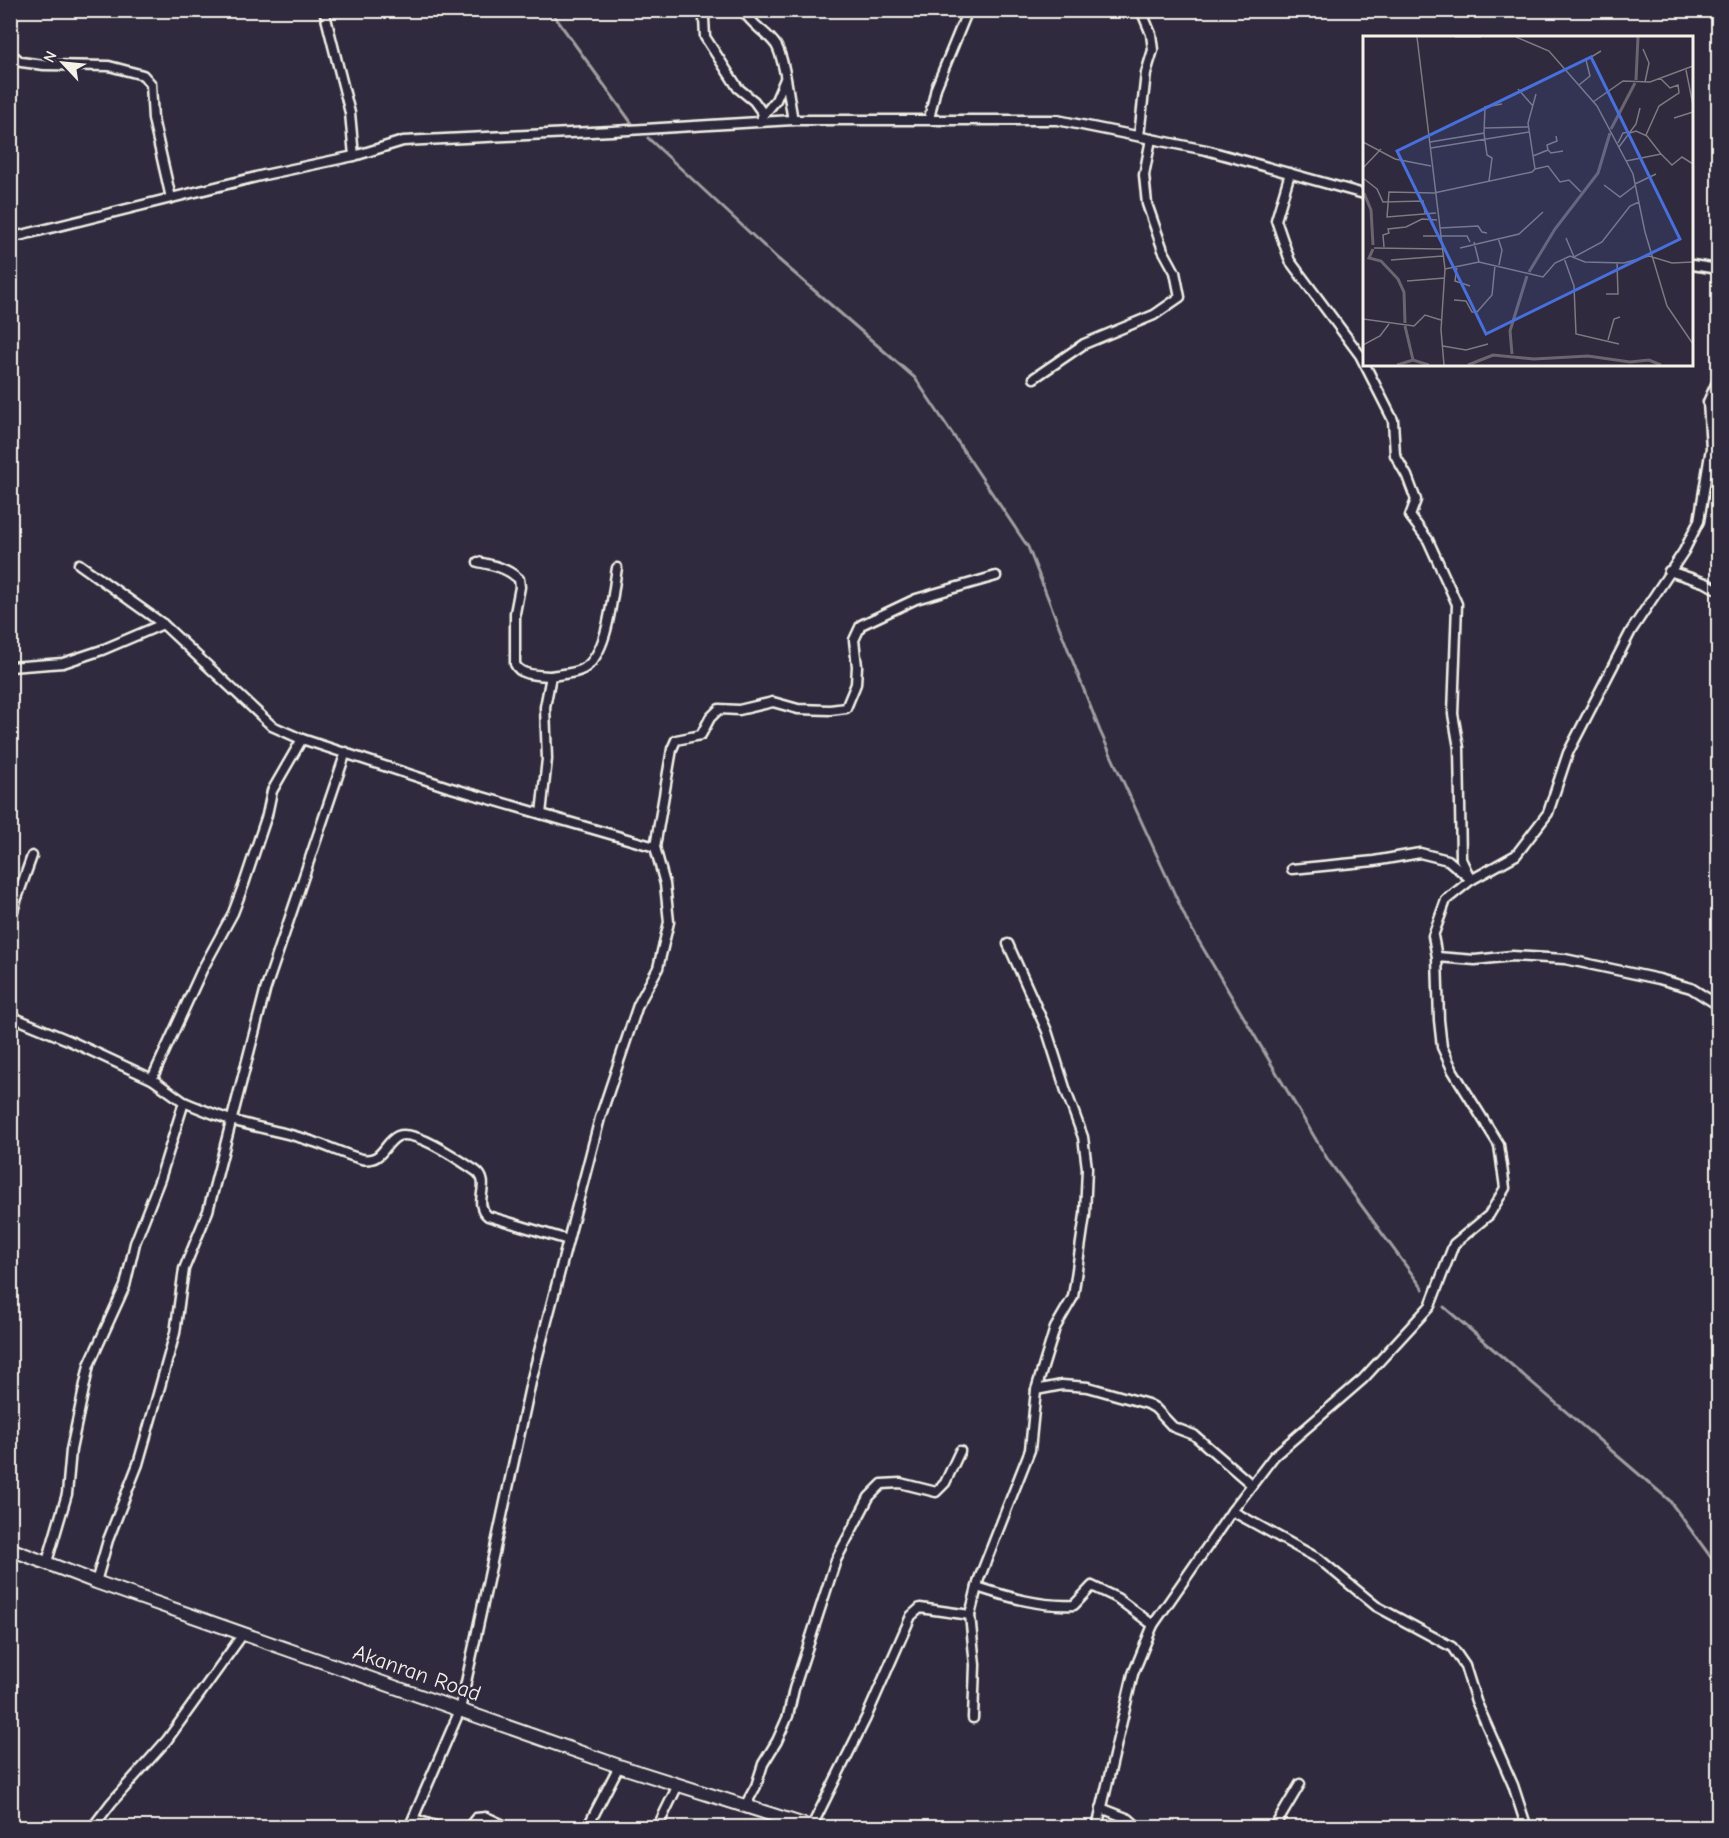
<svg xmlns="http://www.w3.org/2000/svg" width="1729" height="1838" font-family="'Comic Neue',sans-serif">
<rect width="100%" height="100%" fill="#2f2a3d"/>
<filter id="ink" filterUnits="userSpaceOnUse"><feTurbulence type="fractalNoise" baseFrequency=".0167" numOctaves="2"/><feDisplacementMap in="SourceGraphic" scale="12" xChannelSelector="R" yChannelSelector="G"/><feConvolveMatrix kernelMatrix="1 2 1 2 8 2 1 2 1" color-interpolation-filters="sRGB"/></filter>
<g filter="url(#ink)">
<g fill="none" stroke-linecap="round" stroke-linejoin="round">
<!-- stream -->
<g stroke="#a19ea0" stroke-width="3">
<polyline points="550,10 633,125"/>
<polyline points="648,138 778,259 915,378 1028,547 1100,731 1187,921 1328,1160 1423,1289"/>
<polyline points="1444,1307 1669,1500 1718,1567"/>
</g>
<defs>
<g id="street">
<polyline points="324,10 350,113 354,156"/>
<polyline points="708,10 704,18 705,37 738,88 754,101 764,115"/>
<path d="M743,10C753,27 766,31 776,45C785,59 789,101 793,120"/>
<polyline points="10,53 21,62 44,65 109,66 143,75 151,84 153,119 171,198"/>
<polyline points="762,117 776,100 785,79"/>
<polyline points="929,119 936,88 968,10"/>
<polyline points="1139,136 1146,73 1153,50 1151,34 1141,10"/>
<polyline points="1290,173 1276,220 1290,261 1360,355 1393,420 1395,455 1407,476 1416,500 1410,516 1428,540 1457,604 1453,714 1459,748 1461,859 1471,880"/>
<polyline points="10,238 264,175 354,156 403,141 612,131 793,120 1057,120 1206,150 1364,194"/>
<polyline points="1692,265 1718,269"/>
<polyline points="1034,378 1084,344 1154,315 1180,297 1175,272 1163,250 1147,204 1144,175 1151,139"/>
<path d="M478,562C493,565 507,568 519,579L520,587L515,613V664C520,676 539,675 551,676"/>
<polyline points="79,564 163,624 272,726 299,738 448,787 655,847 665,884 669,922 658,968 638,1005 600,1118 531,1382 460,1710 409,1828"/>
<polyline points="1669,571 1706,583 1718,590"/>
<polyline points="10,667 63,663 102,650 163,624"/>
<path d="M541,814L547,759L545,707L551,676C561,674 574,674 583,669C609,654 612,595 617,568"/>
<polyline points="655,847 672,749 676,740 701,735 710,718 719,709 739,710 773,702 798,709 830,710 846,708 856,684 857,666 854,640 861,625 916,599 996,576"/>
<polyline points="1292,869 1374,861 1420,853 1448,860 1468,877"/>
<polyline points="10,921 16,901 32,856"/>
<polyline points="1437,957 1475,960 1512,956 1565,959 1659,979 1691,988 1718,1005"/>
<polyline points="10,1016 68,1040 152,1079 184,1102 160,1179 135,1243 125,1286 89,1365 71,1450 67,1494 47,1562"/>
<polyline points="152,1079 202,970 233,913 244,884 267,815 272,791 302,739"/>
<path d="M184,1102C199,1108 215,1115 231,1120C257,1128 285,1132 311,1141C328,1146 345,1155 362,1159C383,1163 384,1142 398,1136C416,1129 461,1161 476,1171C493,1184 471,1202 488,1216L568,1240"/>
<polyline points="1036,1390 1062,1385 1088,1387 1148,1404 1155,1408 1173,1427 1194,1435 1252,1485"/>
<polyline points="1232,1511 1319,1559 1376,1606 1452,1647 1465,1666 1476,1701 1513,1785 1525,1822 1524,1828"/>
<polyline points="96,1582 108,1540 138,1464 156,1401 175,1333 184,1269 208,1211 265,991 346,752"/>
<path d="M977,1587C1008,1597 1041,1607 1074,1605L1092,1586L1117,1598L1153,1625"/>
<polyline points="973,1718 975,1665 970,1615 979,1579 1030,1450 1036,1390 1055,1328 1073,1297 1085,1215 1087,1168 1083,1137 1066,1091 1047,1031 1008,944"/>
<polyline points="745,1806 756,1786 763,1764 777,1741 788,1716 794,1689 836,1560 869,1497 882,1484 900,1483 936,1492 945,1483 960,1451"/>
<polyline points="1101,1808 1129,1819 1139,1828"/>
<polyline points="414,1819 441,1828"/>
<polyline points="92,1828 111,1803 167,1740 243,1634"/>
<polyline points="468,1828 476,1818 486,1817 510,1828"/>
<polyline points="587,1828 619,1766"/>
<polyline points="657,1828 678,1785"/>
<polyline points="811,1828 866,1718 911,1616 920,1608 970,1615"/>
<polyline points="1097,1828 1133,1674 1153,1625 1232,1511 1274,1456 1363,1379 1430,1306 1454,1244 1489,1215 1505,1188 1499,1145 1453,1071 1442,1047 1439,1020 1437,957 1433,936 1446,900 1471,880 1516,855 1548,813 1568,753 1631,631 1684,551 1699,521 1711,448 1708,402 1718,380"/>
<polyline points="1274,1828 1300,1784"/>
</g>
<polyline id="secondary" points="10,1549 96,1582 619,1766 814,1828"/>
</defs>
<!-- street casing -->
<use href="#street" stroke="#f4f1e8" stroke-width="13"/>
<!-- secondary casing -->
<use href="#secondary" stroke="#f4f1e8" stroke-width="16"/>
<!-- street -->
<use href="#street" stroke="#2f2a3d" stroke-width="8"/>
<!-- secondary -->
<use href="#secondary" stroke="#2f2a3d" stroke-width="12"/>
</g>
</g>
<g text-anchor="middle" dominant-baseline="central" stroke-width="4.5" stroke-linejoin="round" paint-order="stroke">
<!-- street labels -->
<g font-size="22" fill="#f4f1e8" stroke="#2f2a3d">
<text transform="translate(417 1673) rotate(19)">Akanran Road</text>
</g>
</g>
<!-- overview -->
<g transform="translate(1363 36)">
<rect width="330" height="330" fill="#2f2a3d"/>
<path fill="none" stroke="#6a6670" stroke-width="3" d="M273,44L275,1M248,93L272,47M1,157L8,174L10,209M10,213L6,222L18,225L35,243L41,256L42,287M166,236L192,193L235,137L247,97M42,290L50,324M149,318L147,295L164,240M34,329L50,324L66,329M105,329L130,319L171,323L225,320L267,326L286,324L298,329"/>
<path fill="none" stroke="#7e7a81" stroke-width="1.5" d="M54,1L82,233L78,294L81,329M92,1H118M153,1L186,15L234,70L270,138L282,196L304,270L330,308M280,13L286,27L282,46M323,34L330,69M216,49L227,40L223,24L238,15M155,53L170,70M230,66L260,45L287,46L330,30M311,82L330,76M122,92L165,91M121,97L124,119L129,122L126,145M267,97L273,95L284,100L298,118M283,99L296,70L316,57L315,49L307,52L297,42M0,106L32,123L68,130M67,106L121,97L122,71L139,68M255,107L260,97L268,96M256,111L273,88L277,72M68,112L166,96M185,114L184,109L194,105L193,100M170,120L185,114L188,117L200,115M263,125L298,118L309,129L319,121L330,128M0,132L18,113M172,133L185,130L197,146L206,144L218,156M0,142L14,153L20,166L60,165L62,177M272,148L293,138M241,149L257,161L273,149M73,177L24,181L26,156L71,157L169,136L172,133L165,87L173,58M77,192L115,190L119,196L124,197M60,200H104L107,206M135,202L139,214L136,229M203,202L211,221L239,206L267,170L276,166M111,206L116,226M21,211L20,199L26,197L25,193L43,191L59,183L74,184M11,212L79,213M97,212L156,198L180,176M201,222L211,250L213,298L256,308M28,224L80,220M94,230L92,245L107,250M82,233L116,226L180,241L192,227L207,220L222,226L261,227L286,220L309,227L330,226M44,245L82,242M243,258H255L254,226M91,264L103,265L109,276H114L129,259L132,229M0,283L51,290L62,279L78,284M245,304L251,283L257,281M0,309L17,300L26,288M80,310L103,314L125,308"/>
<path fill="#486fdb" fill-opacity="0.15" stroke="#486fdb" stroke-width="3" d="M228,21L317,203L123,298L34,115Z"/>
<rect width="330" height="330" fill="none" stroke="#f4f1e8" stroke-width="3"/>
</g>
<!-- margin -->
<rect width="1729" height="1838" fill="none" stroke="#2f2a3d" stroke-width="36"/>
<rect x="18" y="18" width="1693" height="1802" fill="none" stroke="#f4f1e8" stroke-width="2" filter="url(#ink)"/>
<!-- north arrow -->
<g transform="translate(63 63) rotate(296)" stroke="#2f2a3d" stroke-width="4.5" paint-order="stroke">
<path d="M0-4.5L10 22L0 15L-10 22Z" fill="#f4f1e8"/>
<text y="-9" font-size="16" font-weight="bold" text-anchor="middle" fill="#f4f1e8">N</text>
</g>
</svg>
